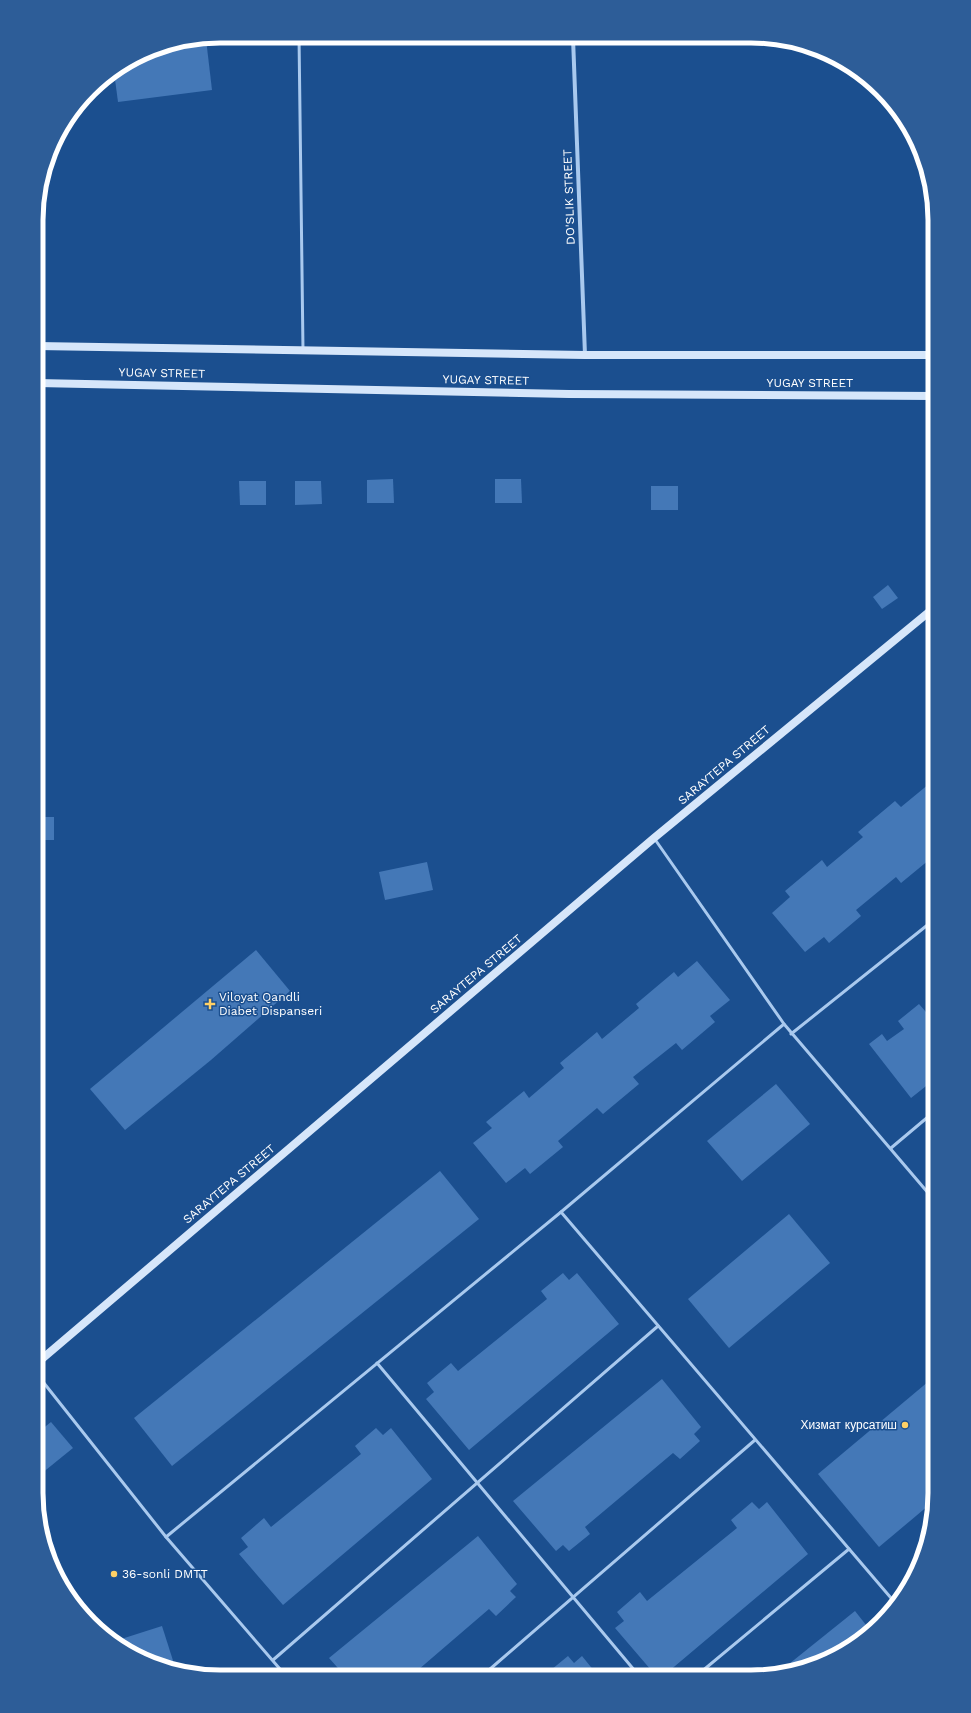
<svg xmlns="http://www.w3.org/2000/svg" width="971" height="1713" font-family="'Work Sans',sans-serif">
<rect width="100%" height="100%" fill="#1b4f8f"/>
<!-- building -->
<g fill="#4478b7">
<polygon points="206,39 212,90 118,102 114,72 150,50"/>
<polygon points="393,479 394,503 367,503 367,480"/>
<polygon points="495,479 521,479 522,503 495,503"/>
<polygon points="239,481 266,481 266,505 240,505"/>
<polygon points="295,481 321,481 322,504 295,505"/>
<rect x="651" y="486" width="27" height="24"/>
<polygon points="888,585 898,598 882,609 873,597"/>
<polygon points="935,779 935,844 932,847 935,850 935,855 901,883 896,877 856,910 861,916 829,943 824,937 805,952 772,913 790,897 785,891 822,860 827,867 863,837 858,832 895,801 901,807"/>
<rect x="37" y="817" width="17" height="23"/>
<polygon points="427,862 433,890 385,900 379,872"/>
<polygon points="256,950 290,991 211,1060 125,1130 90,1089"/>
<polygon points="697,961 730,1000 710,1016 715,1022 682,1050 676,1043 633,1077 639,1084 603,1114 597,1108 558,1141 563,1147 530,1174 525,1168 506,1183 473,1143 492,1128 486,1122 524,1091 529,1098 564,1068 560,1063 597,1032 602,1039 639,1008 636,1004 674,972 678,977"/>
<polygon points="919,1004 926,1012 935,1004 935,1079 911,1098 869,1044 882,1034 887,1041 904,1029 898,1021"/>
<polygon points="776,1084 810,1124 742,1181 707,1141"/>
<polygon points="440,1171 479,1219 172,1466 134,1418"/>
<polygon points="789,1214 830,1263 729,1348 688,1299"/>
<polygon points="563,1273 569,1280 577,1273 619,1324 469,1450 426,1399 434,1392 427,1383 451,1363 458,1371 547,1299 541,1291"/>
<polygon points="935,1376 935,1500 879,1547 818,1474"/>
<polygon points="662,1379 701,1427 694,1434 700,1441 680,1459 673,1453 585,1527 590,1534 569,1551 563,1545 556,1551 513,1501"/>
<polygon points="51,1422 73,1448 36,1478 36,1434"/>
<polygon points="376,1428 383,1435 391,1428 432,1479 283,1605 239,1554 248,1547 241,1538 264,1518 271,1527 361,1454 355,1446"/>
<polygon points="752,1502 759,1509 767,1502 808,1554 662,1677 657,1677 615,1628 624,1621 617,1612 640,1592 647,1601 737,1528 731,1520"/>
<polygon points="478,1536 517,1584 510,1591 516,1597 496,1616 489,1609 411,1676 345,1676 329,1658"/>
<polygon points="855,1611 870,1630 853,1646 810,1667 779,1672"/>
<polygon points="162,1626 176,1670 149,1663 115,1641"/>
<polygon points="568,1656 574,1663 582,1656 599,1677 548,1676 546,1674"/>
</g>
<g fill="none" stroke-linecap="round" stroke-linejoin="round">
<!-- lane -->
<g stroke="#a9c9ee" stroke-width="3">
<polyline points="299,36 303,350"/>
<polyline points="784,1024 935,1201"/>
<polyline points="791,1034 935,919"/>
<polyline points="891,1148 935,1111"/>
<polyline points="561,1212 897,1605"/>
<polyline points="377,1363 640,1677"/>
<polyline points="36,1373 166,1537 286,1676"/>
<polyline points="166,1537 561,1212 784,1024 654,838"/>
<polyline points="273,1660 658,1326"/>
<polyline points="482,1676 755,1440"/>
<polyline points="695,1677 849,1549"/>
</g>
<!-- street -->
<polyline stroke="#a9c9ee" stroke-width="4" points="573,38 585,355"/>
<!-- secondary -->
<g stroke="#d6e6fa" stroke-width="8">
<polyline points="37,346 585,355 935,355"/>
<polyline points="37,383 569,394 935,396"/>
<polyline points="36,1364 654,838 935,607"/>
</g>
</g>
<!-- markers -->
<g fill="#ffd166" stroke="#1b4f8f" stroke-width="1.5">
<path d="M208 998h4v4h4v4h-4v4h-4v-4h-4v-4h4z"/>
<circle cx="905" cy="1425" r="4"/>
<circle cx="114" cy="1574" r="4"/>
</g>
<g text-anchor="middle" dominant-baseline="central" stroke-width="3" stroke-linejoin="round" paint-order="stroke">
<!-- street labels -->
<g font-size="12" fill="#fff" stroke="#1b4f8f">
<text transform="translate(569 197) rotate(-92)">DO'SLIK STREET</text>
<text transform="translate(162 373) rotate(1)">YUGAY STREET</text>
<text transform="translate(486 380) rotate(1)">YUGAY STREET</text>
<text x="810" y="383">YUGAY STREET</text>
<text transform="translate(724 765) rotate(-40)">SARAYTEPA STREET</text>
<text transform="translate(476 974) rotate(-40)">SARAYTEPA STREET</text>
<text transform="translate(229 1184) rotate(-40)">SARAYTEPA STREET</text>
</g>
<!-- poi labels -->
<g font-size="12" fill="#fff" stroke="#1b4f8f" text-anchor="start">
<text x="219" y="997">Viloyat Qandli<tspan x="219" dy="14">Diabet Dispanseri</tspan></text>
<text x="897" y="1425" text-anchor="end">Хизмат курсатиш</text>
<text x="122" y="1574">36-sonli DMTT</text>
</g>
</g>
<!-- crop -->
<path d="M0 0H971V1713H0ZM220 43H751A177 177 0 0 1 928 220V1493A177 177 0 0 1 751 1670H220A177 177 0 0 1 43 1493V220A177 177 0 0 1 220 43Z" fill="#2d5d98" fill-rule="evenodd"/>
<path fill="none" stroke="#fff" stroke-width="5" d="M220 43H751A177 177 0 0 1 928 220V1493A177 177 0 0 1 751 1670H220A177 177 0 0 1 43 1493V220A177 177 0 0 1 220 43Z"/>
</svg>
